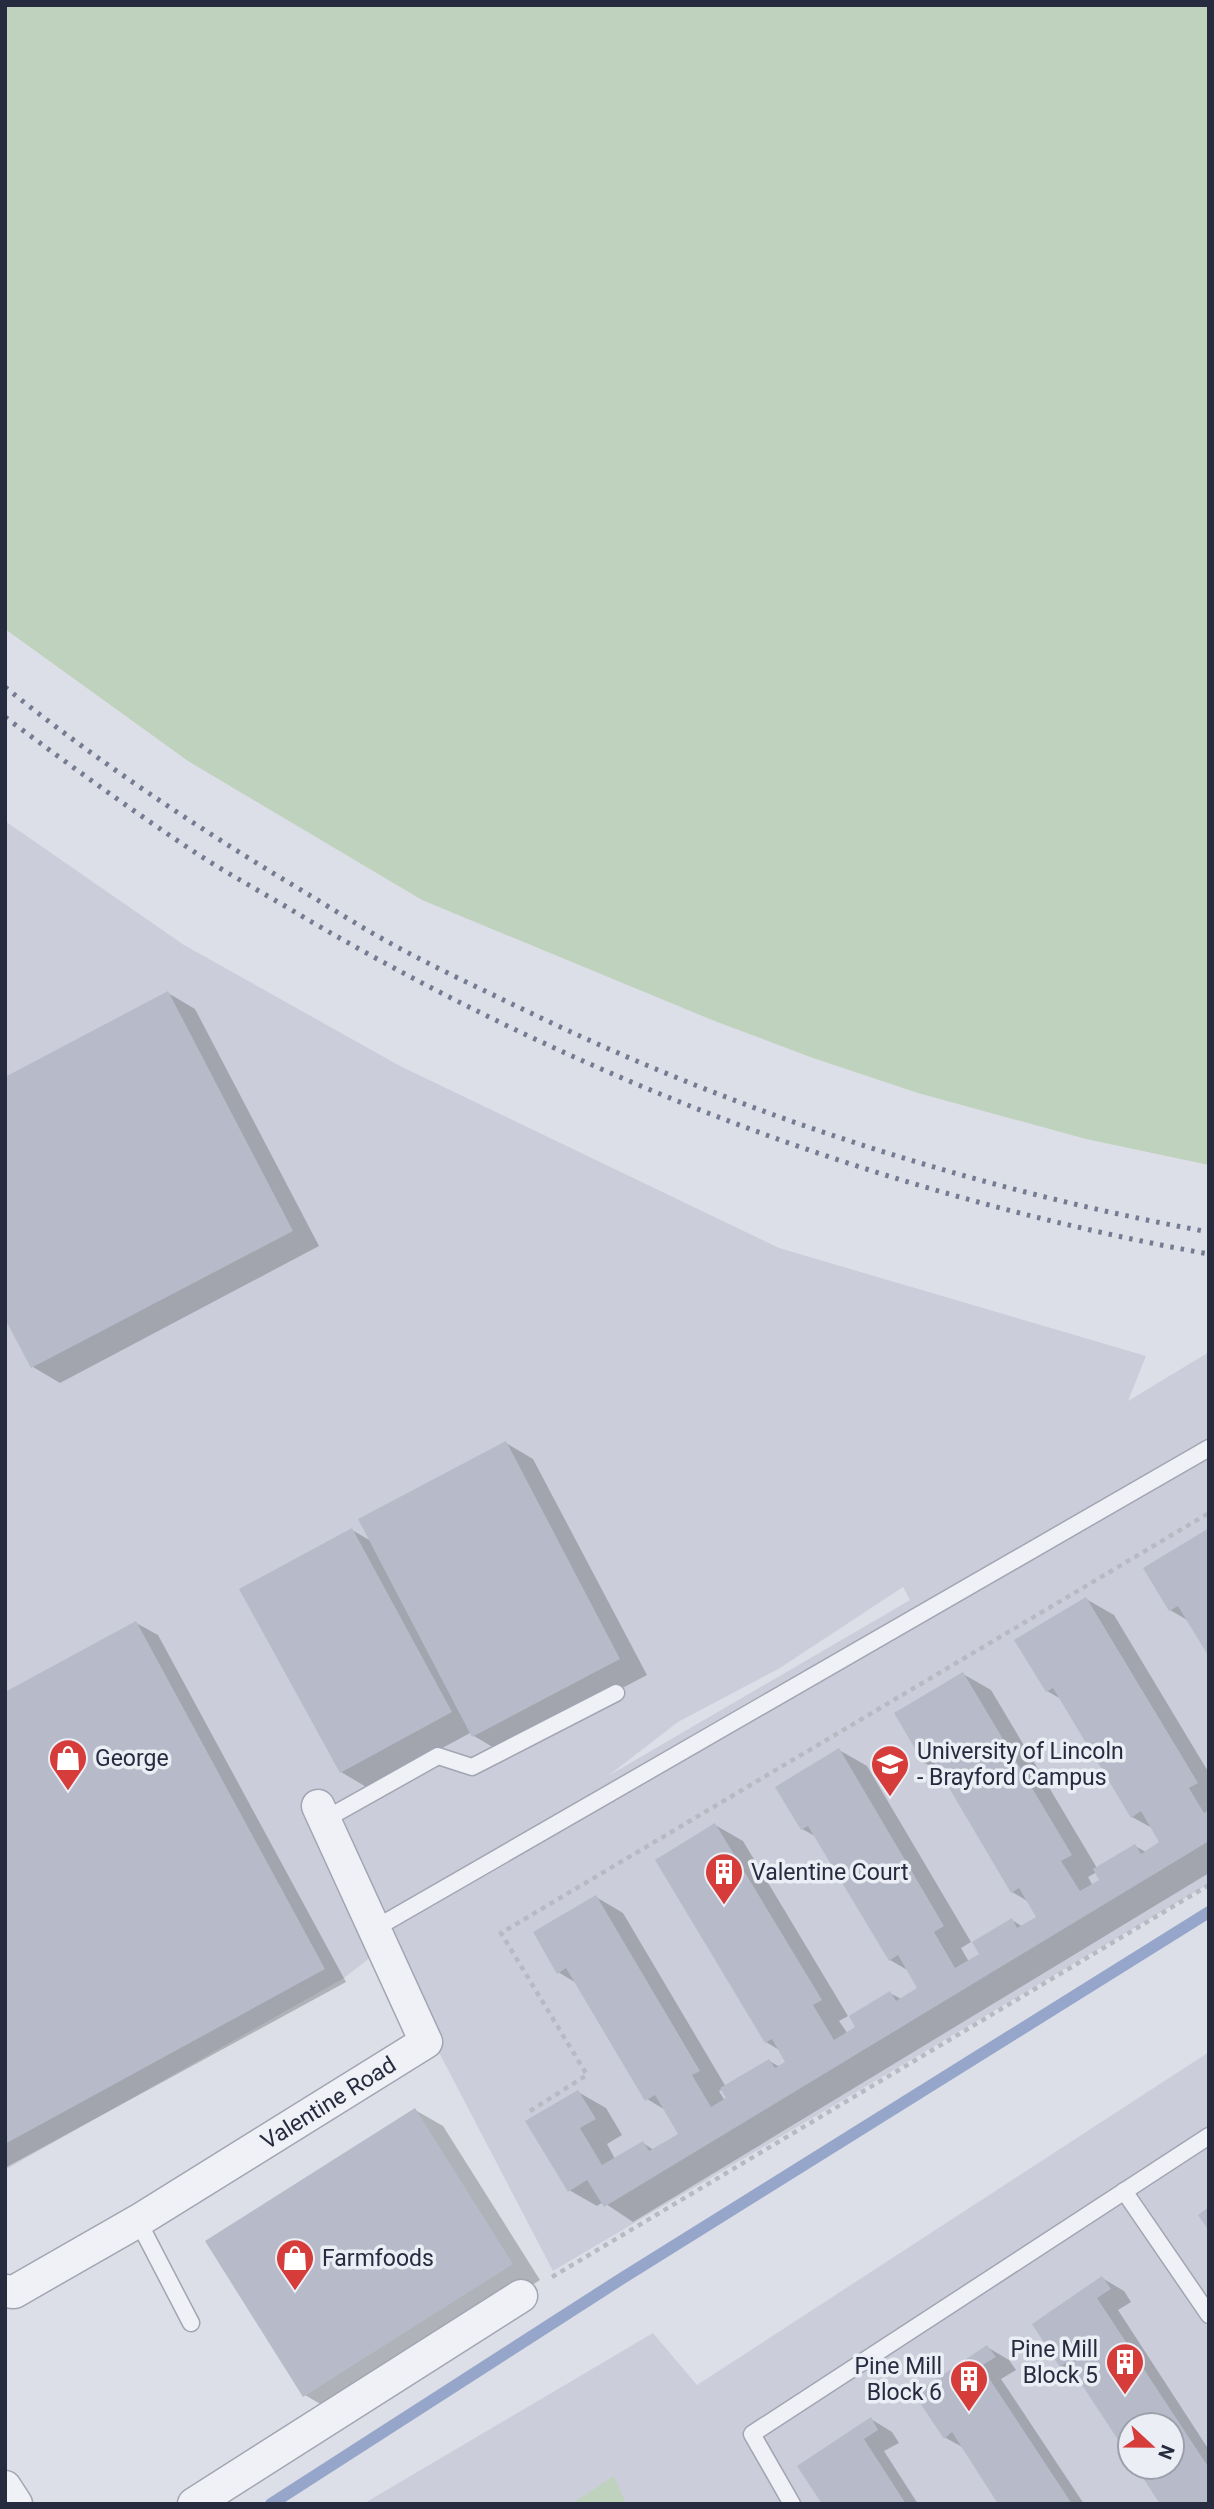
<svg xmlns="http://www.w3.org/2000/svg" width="1214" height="2509" font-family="Roboto,sans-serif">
<rect width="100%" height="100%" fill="#dddfe8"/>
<!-- built -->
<g fill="#cbceda" fill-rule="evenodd">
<path d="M5,821L184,945L400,1066L779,1248L1146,1356L1128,1401L1209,1352V1884L553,2271L384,1947L344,1978L5,2170ZM903,1587L910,1600L608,1776L678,1722L780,1668Z"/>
<path d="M1209,2052V2504H363L653,2333L697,2385ZM1130,2425H1172V2467H1130Z"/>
</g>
<!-- green -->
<g fill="#bfd2bd">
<polygon points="5,5 1209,5 1209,1165 1086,1139 918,1093 813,1058 712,1020 422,900 188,761 5,629"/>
<polygon points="614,2476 626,2504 571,2504"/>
</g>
<!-- shadow -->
<g fill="#0003" fill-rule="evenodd">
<polygon points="168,993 195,1009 319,1246 60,1383 33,1367"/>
<polygon points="506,1443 533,1459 647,1675 501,1752 474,1736 472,1732 368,1788 341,1772 352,1530 371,1541"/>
<polygon points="1209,1531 1189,1621 1170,1610"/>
<path d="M1086,1599L1114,1615L1209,1773V1873L633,2222L603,2202L597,2206L569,2190L578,2092L606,2108L622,2135L607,2144L615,2159L643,2143L654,2150L681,2134L667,2111L647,2099L578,1984L558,1972L596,1897L623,1913L726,2087L769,2061L780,2067L788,2062L781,2051L766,2042L715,1825L743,1841L848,2016L839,2021L848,2034L890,1993L901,1999L919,1989L909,1971L890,1960L817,1837L802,1829L839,1750L867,1766L971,1942L961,1948L969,1962L981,1954L1012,1920L1023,1927L1039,1917L1029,1902L1012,1892L941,1772L925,1763L963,1674L991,1690L1097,1868L1135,1846L1146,1852L1162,1843L1154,1829L1132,1817L1061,1699L1047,1691ZM1097,1872L1102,1880L1093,1886L1088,1877ZM723,2089L729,2099L725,2101L719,2091Z"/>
<polygon points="136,1623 158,1635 346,1982 5,2168 5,1694"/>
<polygon points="415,2110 443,2126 540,2280 332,2411 305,2395"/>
<polygon points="1102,2278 1124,2291 1131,2302 1118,2310 1209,2450 1209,2504 1138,2467 1172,2467 1172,2425 1130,2425 1130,2455 1078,2376 1061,2366"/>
<polygon points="987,2347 1009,2360 1016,2370 1001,2379 1084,2504 1000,2504 964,2448 946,2438 916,2394"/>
<polygon points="871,2419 892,2432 899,2443 884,2451 918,2504 825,2504"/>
</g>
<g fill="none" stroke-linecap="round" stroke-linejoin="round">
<!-- stream -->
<polyline stroke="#95a6ca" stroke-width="12" points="271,2504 621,2279 1209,1912"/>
</g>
<!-- building -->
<g fill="#b7bac8">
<polygon points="168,991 293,1231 31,1368 5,1319 5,1077"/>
<polygon points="506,1441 620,1659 472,1737 358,1519"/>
<polygon points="352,1528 452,1712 340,1773 239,1589"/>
<polygon points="1209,1528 1209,1657 1178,1606 1169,1611 1143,1568"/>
<polygon points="1086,1597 1198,1783 1189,1788 1204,1813 1209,1810 1209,1841 604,2207 587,2180 568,2192 525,2121 578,2090 596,2119 580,2128 602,2165 643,2141 649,2151 678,2134 655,2095 645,2101 566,1968 557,1974 533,1932 596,1895 700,2071 692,2075 711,2107 726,2098 720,2088 769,2059 775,2068 785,2062 772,2039 765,2043 655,1860 715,1823 822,2000 813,2005 834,2040 855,2027 849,2016 890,1991 896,2001 917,1988 898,1955 889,1961 808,1826 801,1830 775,1787 839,1748 944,1926 934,1932 955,1968 979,1954 972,1942 1012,1918 1017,1928 1036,1917 1019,1888 1011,1893 932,1759 924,1764 894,1713 963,1672 1072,1855 1061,1861 1080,1891 1099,1880 1093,1869 1135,1844 1141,1854 1159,1842 1141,1811 1131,1818 1053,1688 1046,1692 1014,1640"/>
<polygon points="136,1621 325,1969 5,2144 5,1692"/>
<polygon points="415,2108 513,2264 303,2397 205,2241"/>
<polygon points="1209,2207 1209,2231 1198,2215"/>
<polygon points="1102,2276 1111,2289 1097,2298 1209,2468 1209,2504 1160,2504 1136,2467 1172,2467 1172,2425 1130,2425 1130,2458 1067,2362 1060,2367 1032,2324"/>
<polygon points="987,2345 996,2357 981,2366 1072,2504 998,2504 952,2432 944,2439 914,2394"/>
<polygon points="871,2417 878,2430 864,2439 906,2504 822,2504 797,2466"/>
</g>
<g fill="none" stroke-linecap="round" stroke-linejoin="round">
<defs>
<g id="lane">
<polyline points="324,1820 438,1756 472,1767 616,1693"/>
<polyline points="374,1929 1209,1448"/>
<polyline points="1124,2191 1209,2315"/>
<polyline points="138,2221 191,2323"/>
<polyline points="792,2504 752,2434 1209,2136"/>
</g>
<g id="street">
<path id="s1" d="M5,2291L14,2292L138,2221L426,2042L318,1806"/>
<polyline points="5,2487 16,2504"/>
<polyline points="194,2504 521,2296"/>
</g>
</defs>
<!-- lane casing -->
<use href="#lane" stroke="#a2a5b2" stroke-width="19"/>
<!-- street casing -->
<use href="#street" stroke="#a2a5b2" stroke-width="35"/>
<!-- path -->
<g stroke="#b7bac3" stroke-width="4.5" stroke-dasharray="5 5" stroke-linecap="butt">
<polyline points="530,2111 587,2075 501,1933 1209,1513"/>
<polyline points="552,2277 1209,1885"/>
</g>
<!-- lane -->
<use href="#lane" stroke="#f0f1f6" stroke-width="16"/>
<!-- street -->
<use href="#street" stroke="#f0f1f6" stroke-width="32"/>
<!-- rail -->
<g stroke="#757c92" stroke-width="5" stroke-dasharray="3.5 7" stroke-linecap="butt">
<path d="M5,687C94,759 189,822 286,881C313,897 340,914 367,930C413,957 462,980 510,1003C730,1111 967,1188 1209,1232"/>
<path d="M5,717C68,764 131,810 196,853C231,876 269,896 305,918C585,1082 890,1197 1209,1254"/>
</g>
</g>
<!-- icons -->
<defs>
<symbol id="shop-pin" viewBox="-11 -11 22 30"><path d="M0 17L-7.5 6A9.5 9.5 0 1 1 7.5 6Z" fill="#d53c3a" stroke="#eceef5"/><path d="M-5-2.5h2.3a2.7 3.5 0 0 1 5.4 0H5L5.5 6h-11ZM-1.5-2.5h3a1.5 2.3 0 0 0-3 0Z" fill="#fff"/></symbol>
<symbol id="university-pin" viewBox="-11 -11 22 30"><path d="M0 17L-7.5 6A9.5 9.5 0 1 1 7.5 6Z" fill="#d53c3a" stroke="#eceef5"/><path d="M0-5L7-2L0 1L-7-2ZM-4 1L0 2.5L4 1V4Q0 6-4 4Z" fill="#fff"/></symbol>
<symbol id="building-pin" viewBox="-11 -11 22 30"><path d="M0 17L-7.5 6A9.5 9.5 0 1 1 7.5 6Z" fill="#d53c3a" stroke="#eceef5"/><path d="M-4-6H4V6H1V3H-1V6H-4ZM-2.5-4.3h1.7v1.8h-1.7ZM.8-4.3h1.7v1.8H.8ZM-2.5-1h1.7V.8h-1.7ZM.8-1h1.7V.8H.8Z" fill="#fff"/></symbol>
</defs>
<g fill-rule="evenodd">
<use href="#shop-pin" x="46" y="1736" width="44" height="60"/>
<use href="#university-pin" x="868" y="1742" width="44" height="60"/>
<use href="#building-pin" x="702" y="1850" width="44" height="60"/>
<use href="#shop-pin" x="273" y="2236" width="44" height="60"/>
<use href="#building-pin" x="1103" y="2340" width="44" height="60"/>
<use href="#building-pin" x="947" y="2357" width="44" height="60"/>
</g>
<g text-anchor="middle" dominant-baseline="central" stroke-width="7" stroke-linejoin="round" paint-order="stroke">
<!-- poi labels -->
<g font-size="23" fill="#262b3f" stroke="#eceef5" text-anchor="start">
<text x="917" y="1751">University of Lincoln<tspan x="917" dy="26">- Brayford Campus</tspan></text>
<text x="95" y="1758">George</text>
<text x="751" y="1872">Valentine Court</text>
<text x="322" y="2258">Farmfoods</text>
<text x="1098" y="2349" text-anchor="end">Pine Mill<tspan x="1098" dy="26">Block 5</tspan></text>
<text x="942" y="2366" text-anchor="end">Pine Mill<tspan x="942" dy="26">Block 6</tspan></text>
</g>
<!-- street labels -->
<g font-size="23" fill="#262b3f" stroke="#eceef5">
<text stroke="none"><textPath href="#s1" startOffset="376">Valentine Road</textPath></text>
</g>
</g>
<!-- border -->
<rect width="1214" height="2509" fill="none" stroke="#262b3f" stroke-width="14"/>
<!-- north arrow -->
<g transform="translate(1151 2446) rotate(112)"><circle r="33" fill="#eceef5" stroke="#9da0ac" stroke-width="2"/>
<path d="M0-5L12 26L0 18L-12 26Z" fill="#d53c3a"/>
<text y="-10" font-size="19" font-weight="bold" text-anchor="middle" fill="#262b3f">N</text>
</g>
</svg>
